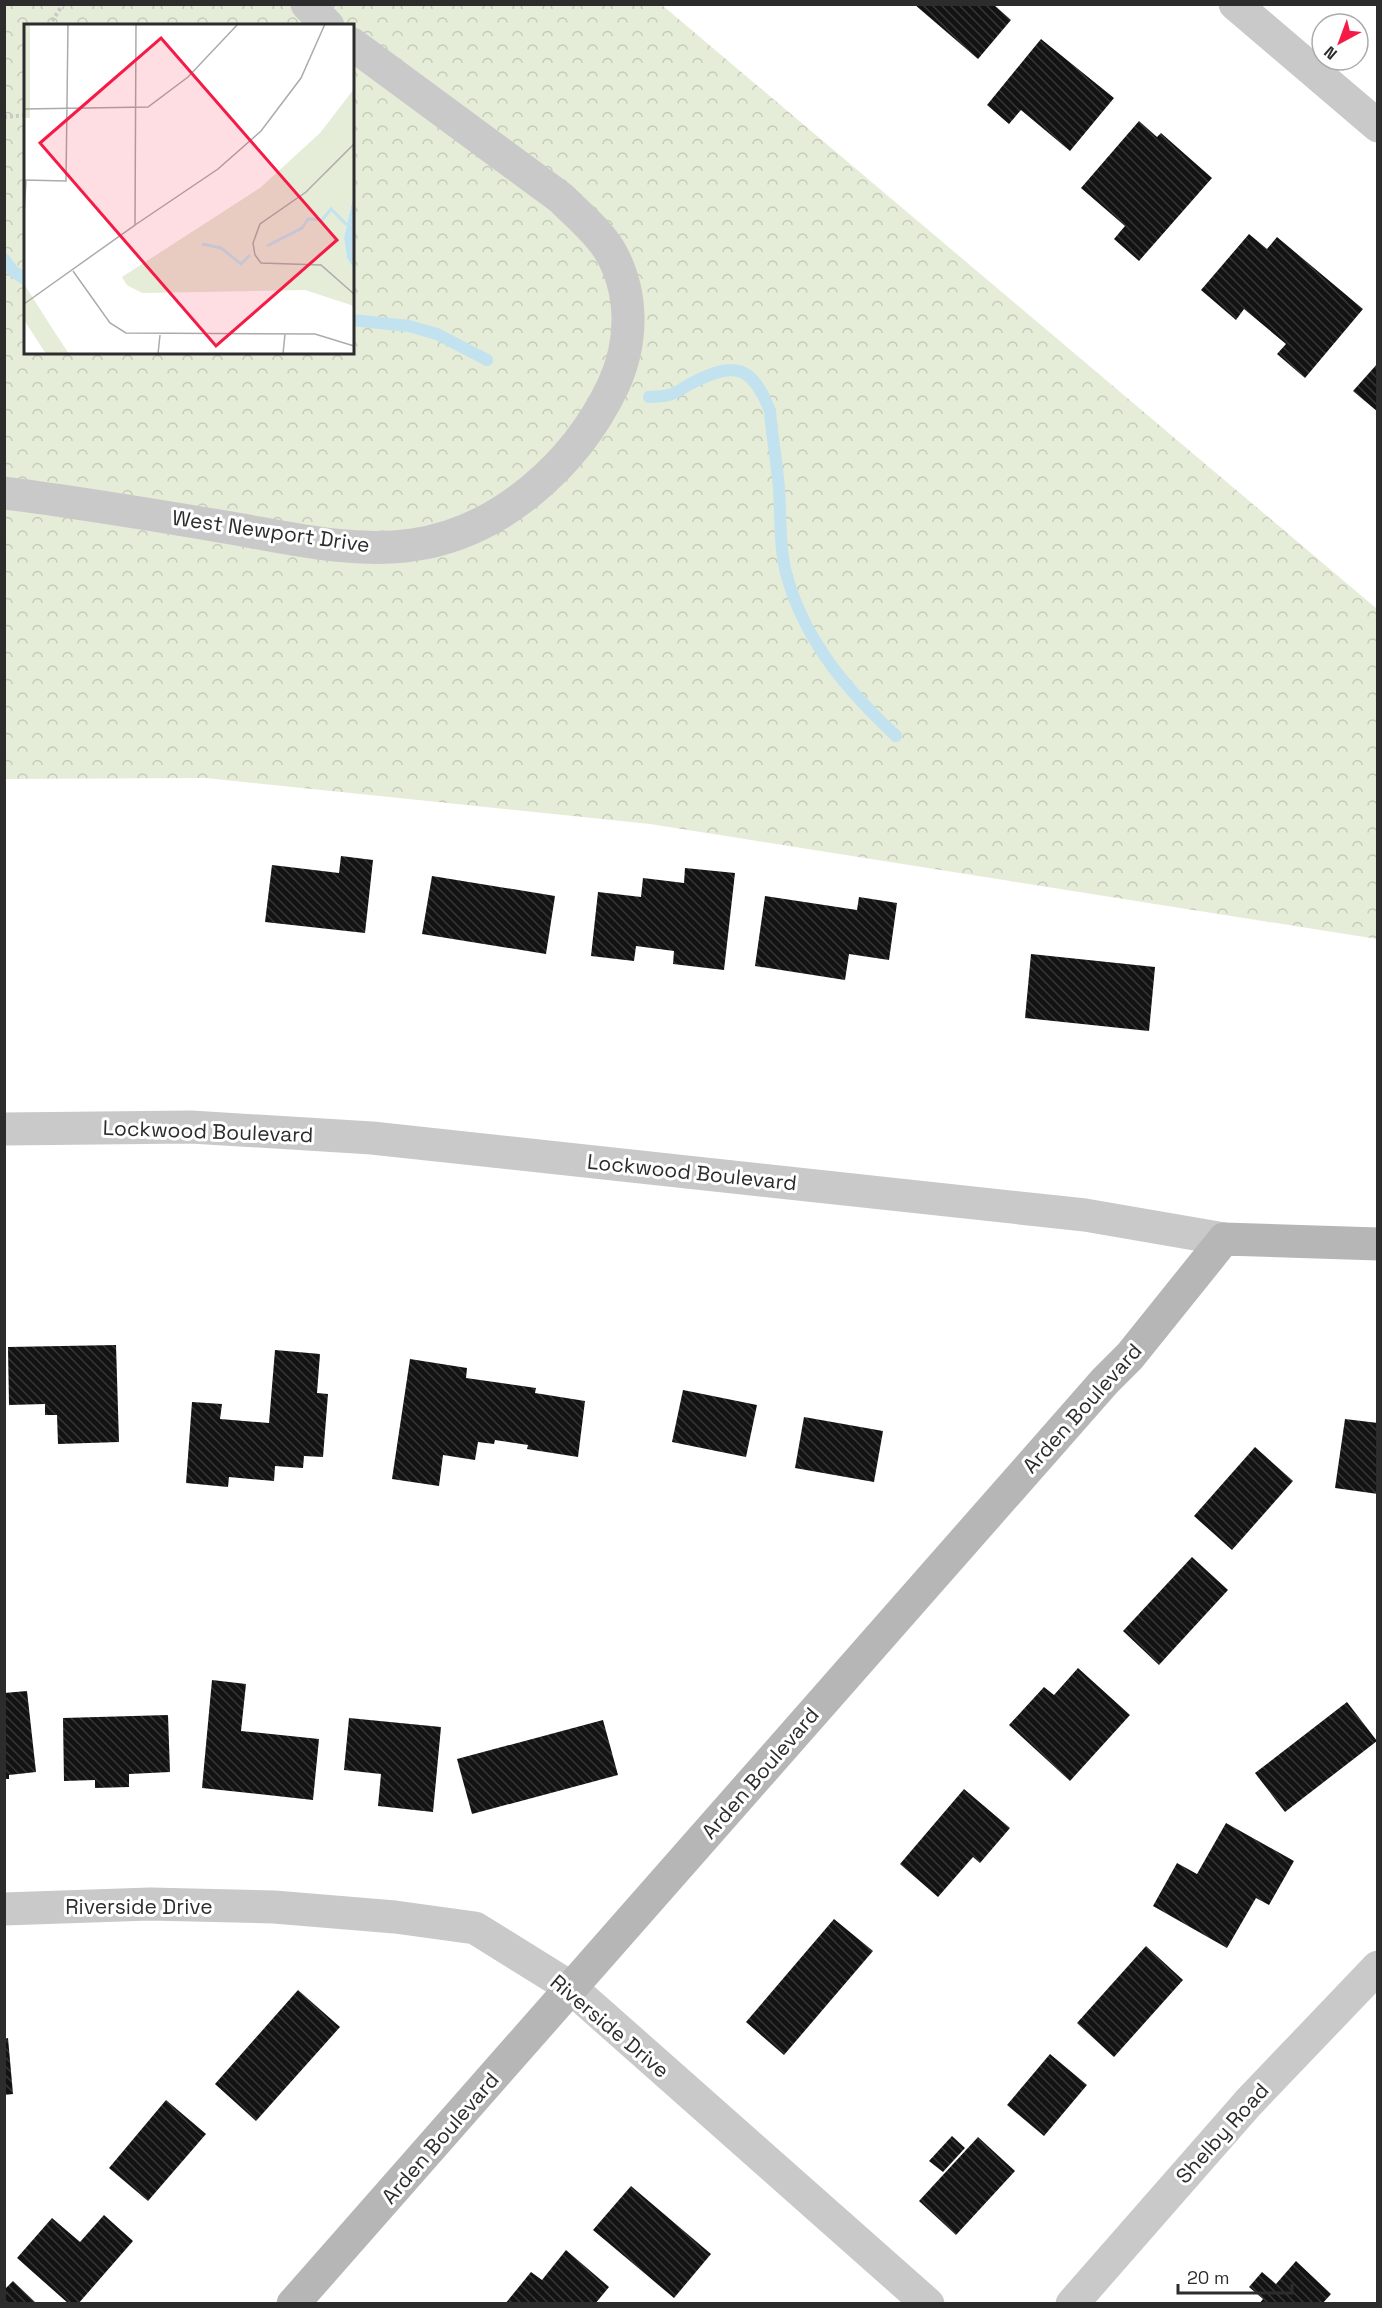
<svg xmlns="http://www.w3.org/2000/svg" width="1382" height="2308" font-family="'Space Grotesk',sans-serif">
<defs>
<pattern id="forest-crowns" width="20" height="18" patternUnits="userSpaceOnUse" patternTransform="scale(1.5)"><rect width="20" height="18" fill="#e5ecd7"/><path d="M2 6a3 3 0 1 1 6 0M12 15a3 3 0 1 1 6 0" fill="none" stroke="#c5cbb9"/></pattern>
<pattern id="building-back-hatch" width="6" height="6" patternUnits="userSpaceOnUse" patternTransform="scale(1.5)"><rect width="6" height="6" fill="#131313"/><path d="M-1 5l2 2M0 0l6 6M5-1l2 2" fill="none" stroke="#363636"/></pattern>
</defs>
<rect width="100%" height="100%" fill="#fff"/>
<!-- forest -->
<path fill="url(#forest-crowns)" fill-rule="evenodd" d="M4,5H662L1377,609V939L650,824L206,778L5,779ZM26,26H352V352H26Z"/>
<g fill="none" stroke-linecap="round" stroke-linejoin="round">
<!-- stream -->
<g stroke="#c1e2ee" stroke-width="12">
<polyline points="4,259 13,271 26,280"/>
<polyline points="352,320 409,326 437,334 487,360"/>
<path d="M649,397C656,396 665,397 672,394C679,392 685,386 692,383C735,361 752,365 770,411C772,437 777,463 779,489C781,518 779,551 788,580C807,644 849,692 896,736"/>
</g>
</g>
<!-- building -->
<g fill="url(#building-back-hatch)">
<polygon points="914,4 993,4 1011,20 978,59"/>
<polygon points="1041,39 1114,98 1070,151 1021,110 1009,124 987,105"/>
<polygon points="1139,121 1157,137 1161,133 1212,178 1139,261 1114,239 1125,226 1081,188"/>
<polygon points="1249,234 1267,249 1277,237 1363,309 1305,378 1277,354 1286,344 1244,309 1236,320 1201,290"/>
<polygon points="1378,363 1378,412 1353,391"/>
<polygon points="341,856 373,860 365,933 265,922 272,865 339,873"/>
<polygon points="685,868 735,873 724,970 673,964 674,951 636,946 634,961 591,956 598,892 641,897 643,878 684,883"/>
<polygon points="432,876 555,896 546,954 422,934"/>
<polygon points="765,896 857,910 859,897 897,903 889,960 849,954 845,980 755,966"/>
<polygon points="1031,954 1155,967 1149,1031 1025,1018"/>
<polygon points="116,1345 119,1442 58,1444 57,1415 45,1415 45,1404 9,1405 8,1347"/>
<polygon points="275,1350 320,1354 317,1393 328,1394 323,1457 304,1456 303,1468 275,1466 274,1481 229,1477 228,1487 186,1483 192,1402 222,1404 220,1419 269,1423"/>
<polygon points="410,1359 467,1368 466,1378 536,1388 535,1393 585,1401 578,1457 527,1449 528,1445 495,1440 494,1444 478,1442 475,1460 443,1455 439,1486 392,1479"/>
<polygon points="683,1390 757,1405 746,1457 672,1442"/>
<polygon points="804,1417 883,1431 874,1482 795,1468"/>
<polygon points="1345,1419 1378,1423 1378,1494 1335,1488"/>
<polygon points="1255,1447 1293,1481 1232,1550 1194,1516"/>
<polygon points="1192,1557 1228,1590 1159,1665 1123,1631"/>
<polygon points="1078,1668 1130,1715 1070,1781 1009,1725 1044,1687 1054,1695"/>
<polygon points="212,1680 246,1684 241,1731 319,1739 313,1800 202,1788"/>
<polygon points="27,1691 36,1772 9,1775 9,1779 4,1779 4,1693"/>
<polygon points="1347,1702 1377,1741 1285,1812 1255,1773"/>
<polygon points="168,1715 170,1772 129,1774 129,1787 95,1788 95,1780 64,1781 63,1718"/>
<polygon points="349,1718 441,1727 433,1812 378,1806 381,1774 344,1770"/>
<polygon points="603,1720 618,1775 472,1814 457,1759"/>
<polygon points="964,1789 1010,1828 980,1863 973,1857 938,1897 900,1864"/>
<polygon points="1226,1823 1294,1861 1269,1905 1256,1898 1227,1948 1153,1906 1177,1863 1197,1874"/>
<polygon points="834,1919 873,1951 784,2055 746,2022"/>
<polygon points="1146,1946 1183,1980 1114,2057 1077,2023"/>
<polygon points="298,1990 340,2027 256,2121 215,2084"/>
<polygon points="8,2038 13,2094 4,2095 4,2039"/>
<polygon points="1050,2054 1087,2085 1044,2136 1007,2105"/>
<polygon points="166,2100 206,2134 148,2201 109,2168"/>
<polygon points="952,2136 965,2148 943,2172 929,2161"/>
<polygon points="978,2137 1015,2171 956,2235 919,2201"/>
<polygon points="631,2186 711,2254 674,2298 593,2230"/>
<polygon points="104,2215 133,2241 78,2304 69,2304 17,2258 52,2218 80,2242"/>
<polygon points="566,2250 609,2287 595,2304 505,2304 531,2272 542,2280"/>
<polygon points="1296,2261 1331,2294 1322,2304 1259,2304 1263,2299 1249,2287 1262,2272 1276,2284"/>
<polygon points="13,2281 37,2304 4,2304 4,2290"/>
</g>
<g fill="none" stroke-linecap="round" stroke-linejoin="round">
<!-- path -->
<g stroke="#c9c9c9" stroke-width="4" stroke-dasharray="3 3" stroke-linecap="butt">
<polyline points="49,26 63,4"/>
<polyline points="4,117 26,115"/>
</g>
<!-- street -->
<g stroke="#c9c9c9" stroke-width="33">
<polyline points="307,4 328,26"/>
<polyline points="1235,4 1378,126"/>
<path d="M4,493C76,502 148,514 219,526C281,536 348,554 412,545C500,533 576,464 613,386C633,343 634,293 610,251C598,231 577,214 561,198L352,44"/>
<polyline points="4,1129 191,1127 372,1138 1085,1215 1224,1239"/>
<polyline points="4,1909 150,1904 274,1907 395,1917 475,1928 570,1987 928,2304"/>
<polyline points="1072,2304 1248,2103 1378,1967"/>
</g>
<!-- secondary -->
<polyline stroke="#b6b6b6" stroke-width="33" points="293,2304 1105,1381 1130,1356 1224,1239 1378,1244"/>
</g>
<g text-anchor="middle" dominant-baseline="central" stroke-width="6" stroke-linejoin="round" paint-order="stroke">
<!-- street labels -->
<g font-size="21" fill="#2c2c2c" stroke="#fff">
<text transform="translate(271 531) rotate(8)">West Newport Drive</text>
<text transform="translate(208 1131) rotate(2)">Lockwood Boulevard</text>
<text transform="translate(692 1172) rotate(6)">Lockwood Boulevard</text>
<text transform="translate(1082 1408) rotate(-48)">Arden Boulevard</text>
<text transform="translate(760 1773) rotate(-49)">Arden Boulevard</text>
<text x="139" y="1906">Riverside Drive</text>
<text transform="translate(610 2026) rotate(40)">Riverside Drive</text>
<text transform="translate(1222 2133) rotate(-48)">Shelby Road</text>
<text transform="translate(440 2138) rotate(-49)">Arden Boulevard</text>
</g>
</g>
<!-- overview -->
<g transform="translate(24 24)">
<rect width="330" height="330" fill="#fff"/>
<path d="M0,260L28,304L45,330H22L0,296Z" fill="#e5ecd7"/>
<path d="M330,65V169L320,214L323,234L330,245V282L281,266L118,269L103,261L98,253L236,164L296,109Z" fill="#e5ecd7"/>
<path d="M0,0H6V94H0Z" fill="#e5ecd7"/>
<path d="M330,169V245L323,234L320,214Z" fill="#c1e2ee"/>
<path fill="none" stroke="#c1e2ee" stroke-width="3" d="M178,220L197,224L217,240L226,231M243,222L278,204L284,195L298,196L307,185L323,201"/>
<path fill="none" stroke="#ababab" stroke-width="1.5" d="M0,85L124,83L164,53L214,0M330,120L282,168L236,200L229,219L231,231L237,239L297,241L330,270M0,156L42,157L44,0M0,190L2,156M111,201L194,145L237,107L277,54L301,0M49,247L86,299L102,309L291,310L330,322M0,280L111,201L112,0M134,330L136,311M259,330L261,310"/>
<path fill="#f51b46" fill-opacity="0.15" stroke="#f51b46" stroke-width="3" d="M137,14L313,216L192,322L16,119Z"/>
<rect width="330" height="330" fill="none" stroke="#2c2c2c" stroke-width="3"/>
</g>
<!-- border -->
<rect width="1382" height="2308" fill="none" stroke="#2c2c2c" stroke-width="12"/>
<!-- north arrow -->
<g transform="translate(1340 42) rotate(221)"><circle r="28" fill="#ffffff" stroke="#ababab" stroke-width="1.5"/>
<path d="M0-4.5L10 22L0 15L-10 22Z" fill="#f51b46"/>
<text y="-9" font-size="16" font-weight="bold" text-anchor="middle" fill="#2c2c2c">N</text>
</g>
<!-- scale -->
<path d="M1178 2284v9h114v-9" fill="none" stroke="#2c2c2c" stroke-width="3"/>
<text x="1187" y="2284" font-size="18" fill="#2c2c2c" stroke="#ffffff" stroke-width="4.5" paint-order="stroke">20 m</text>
</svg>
